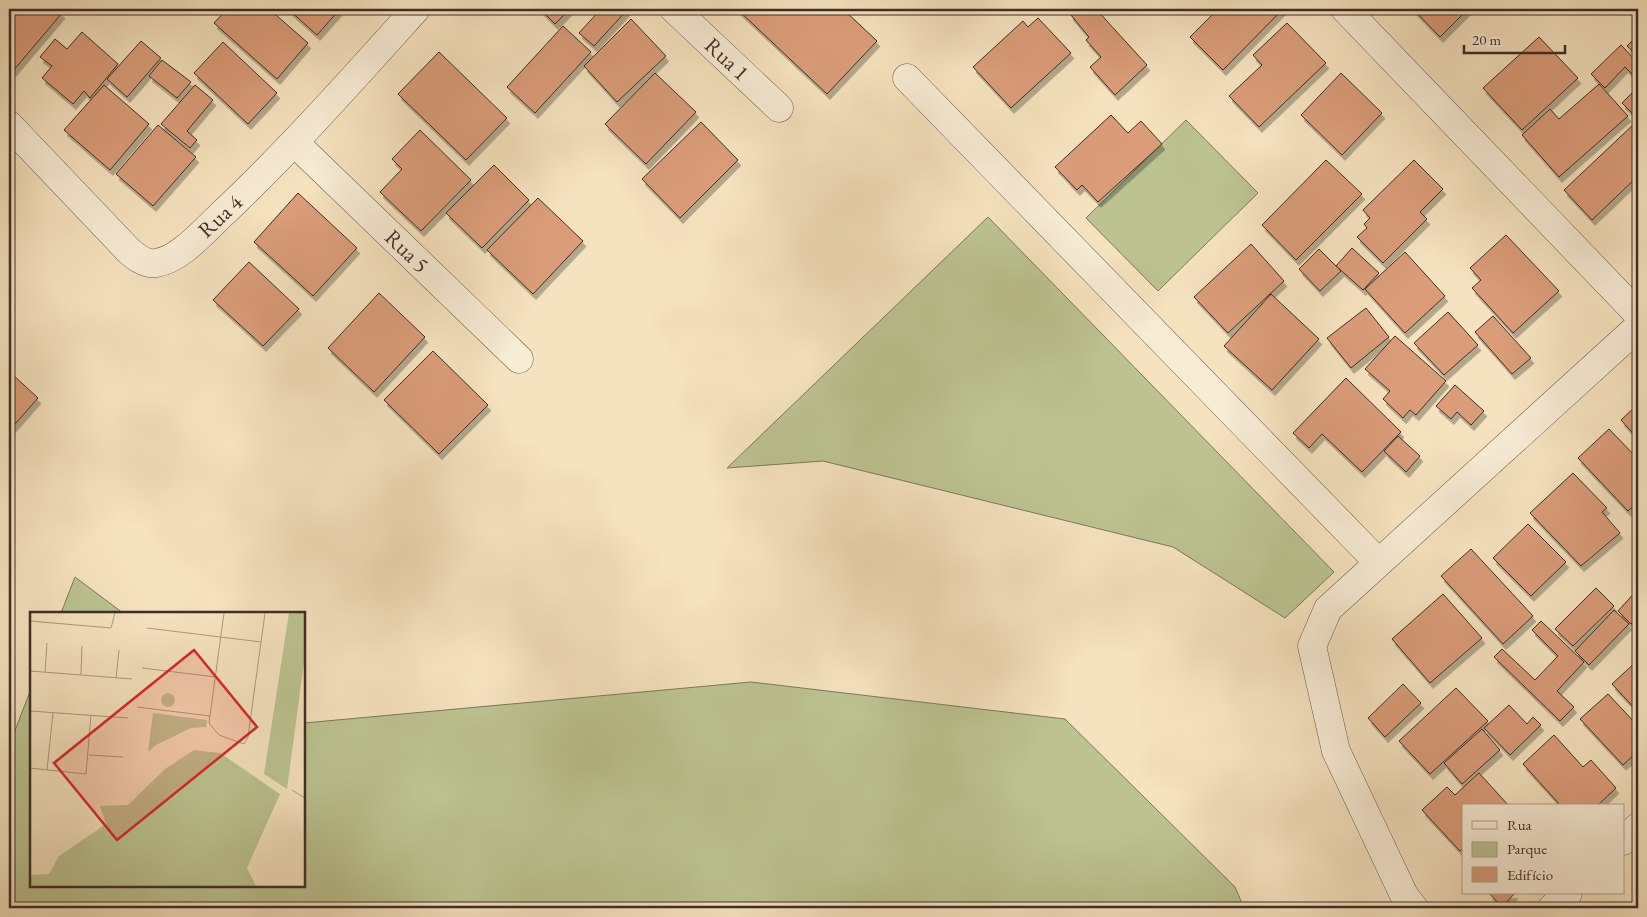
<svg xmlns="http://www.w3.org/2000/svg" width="1647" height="917" font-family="'EB Garamond',serif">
<defs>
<filter id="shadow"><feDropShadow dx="3" dy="5.5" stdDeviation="0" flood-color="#0004"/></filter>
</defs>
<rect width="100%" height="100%" fill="#f5e2be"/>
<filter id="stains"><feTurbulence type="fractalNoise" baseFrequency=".004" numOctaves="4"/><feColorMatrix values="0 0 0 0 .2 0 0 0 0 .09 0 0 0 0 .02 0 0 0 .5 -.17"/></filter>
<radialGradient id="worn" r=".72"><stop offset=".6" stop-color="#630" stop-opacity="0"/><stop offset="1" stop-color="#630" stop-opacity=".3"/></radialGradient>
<!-- green -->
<g fill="#bcc391" stroke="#7d785c">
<polygon points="1186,120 1258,193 1158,291 1086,218"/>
<polygon points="988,217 1334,572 1285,618 1173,547 823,461 727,468"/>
<polygon points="75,577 123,613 61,613"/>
<polygon points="751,682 1065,719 1235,887 1244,908 9,908 9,733 14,733 31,689 31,886 304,886 304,723"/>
</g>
<!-- building -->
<g fill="#da9c79" stroke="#3e2e26" filter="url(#shadow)">
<polygon points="9,9 57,9 62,13 13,71 9,67"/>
<polygon points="227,9 269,9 308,43 277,79 214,23"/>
<polygon points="288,9 340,9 317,35"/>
<polygon points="540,9 570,9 555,24"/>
<polygon points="601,9 628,9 594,46 579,33"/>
<polygon points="737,9 843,9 877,41 827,94"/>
<polygon points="1076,9 1096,9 1147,65 1115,95 1090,67 1101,57 1086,40 1089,37 1070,14"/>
<polygon points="1218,9 1283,9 1223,70 1190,37"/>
<polygon points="1413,9 1468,9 1440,37"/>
<polygon points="1038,18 1071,53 1011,108 973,67 1023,21 1028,27"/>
<polygon points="631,19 666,56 617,102 584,66"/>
<polygon points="1287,23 1326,63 1259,127 1229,96 1262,65 1253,55"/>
<polygon points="563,26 591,52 535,113 507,87"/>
<polygon points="82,32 118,64 90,98 84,91 73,104 42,78 52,66 40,57 55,39 67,49"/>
<polygon points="1638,35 1638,56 1627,46"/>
<polygon points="1539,37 1578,78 1522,130 1483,88"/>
<polygon points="141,41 161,58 127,97 107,79"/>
<polygon points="223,42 277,93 248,124 194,73"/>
<polygon points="1621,45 1638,63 1638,80 1625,67 1605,88 1591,74"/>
<polygon points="439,52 507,118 466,160 398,94"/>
<polygon points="162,60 191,82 177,98 149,76"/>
<polygon points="655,73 696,112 646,164 605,124"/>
<polygon points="1341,73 1382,113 1342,155 1301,115"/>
<polygon points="1599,84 1628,116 1559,177 1522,135 1550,109 1559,119"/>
<polygon points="104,85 149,124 110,170 64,130"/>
<polygon points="195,85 213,100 187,131 197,140 190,148 161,124"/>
<polygon points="1638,87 1638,107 1632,113 1622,103"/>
<polygon points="1111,115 1128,133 1141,121 1162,144 1098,202 1082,185 1077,190 1055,167"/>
<polygon points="701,122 738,160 680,218 642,179"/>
<polygon points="1634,124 1638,129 1638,176 1592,220 1564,190"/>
<polygon points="158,125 196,157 153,206 116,174"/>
<polygon points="420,130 471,180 421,231 380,192 402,169 392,159"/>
<polygon points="1326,160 1362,194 1296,260 1262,225"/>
<polygon points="1414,160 1443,189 1420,212 1427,219 1383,263 1357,237 1367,228 1364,224 1370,218 1363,210"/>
<polygon points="494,165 529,200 482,248 446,213"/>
<polygon points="298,193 357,248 313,296 254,242"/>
<polygon points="538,198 583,241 533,294 487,250"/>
<polygon points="1506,235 1559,291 1513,333 1472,288 1481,280 1470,268"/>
<polygon points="1251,244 1284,281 1228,333 1194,297"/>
<polygon points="1352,248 1379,273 1363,290 1336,266"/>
<polygon points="1319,249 1341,271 1320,291 1299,269"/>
<polygon points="1405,252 1445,296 1405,333 1365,289"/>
<polygon points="249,262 299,309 263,346 213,300"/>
<polygon points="379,293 425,337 374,392 328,348"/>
<polygon points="1271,294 1319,339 1272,390 1224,346"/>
<polygon points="1366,308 1389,337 1351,368 1327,338"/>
<polygon points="1448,312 1478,345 1444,375 1414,343"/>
<polygon points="1493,316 1531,358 1512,374 1475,332"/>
<polygon points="1395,336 1446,381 1416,415 1410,410 1403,418 1383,399 1390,391 1365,369"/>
<polygon points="433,351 488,405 439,454 384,400"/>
<polygon points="11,373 38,398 9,431 9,375"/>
<polygon points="1346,378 1401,432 1362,472 1322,434 1309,448 1293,433"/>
<polygon points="1455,385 1484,411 1471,425 1457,412 1451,419 1436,406"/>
<polygon points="1638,404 1638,439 1621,420"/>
<polygon points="1609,429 1638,459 1638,502 1628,511 1578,458"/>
<polygon points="1398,436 1420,456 1406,472 1384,451"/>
<polygon points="1573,473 1607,508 1602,512 1620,533 1581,566 1530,513"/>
<polygon points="1528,524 1566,562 1531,596 1493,558"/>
<polygon points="1471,549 1533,616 1503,644 1441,576"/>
<polygon points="1596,588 1614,606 1573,646 1555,629"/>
<polygon points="1638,589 1638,616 1631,624 1618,611"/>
<polygon points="1443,594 1482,638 1430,683 1392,639"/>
<polygon points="1614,610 1629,624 1589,665 1575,651"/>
<polygon points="1541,621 1584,662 1557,691 1574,707 1560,721 1494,657 1502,649 1535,680 1558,656 1532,630"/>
<polygon points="1638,660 1638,712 1612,684"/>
<polygon points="1403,684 1421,703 1385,737 1368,718"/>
<polygon points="1456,688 1488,721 1430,774 1399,741"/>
<polygon points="1608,694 1638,726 1638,751 1623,765 1580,719"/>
<polygon points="1509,705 1527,724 1533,717 1541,725 1510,755 1484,728"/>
<polygon points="1482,729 1500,750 1462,784 1444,763"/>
<polygon points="1554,735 1583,767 1591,760 1616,788 1597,806 1561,806 1523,764"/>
<polygon points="1479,773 1509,806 1463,806 1463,848 1460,851 1422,810 1447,787 1455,795"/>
<polygon points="1489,893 1515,893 1502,907"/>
</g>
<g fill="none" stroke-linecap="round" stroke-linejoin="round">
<defs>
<g id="minor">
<polyline points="674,9 779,108"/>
<polyline points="1345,9 1638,314"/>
<polyline points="907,78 1378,562"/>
<path d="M9,125L129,251C136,257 146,265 156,263C179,260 203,232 220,216C289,151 352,80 416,9"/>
<polyline points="295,143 519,359"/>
<polyline points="1623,841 1638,827"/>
<polyline points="1414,908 1404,895 1336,751 1312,646 1328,609 1638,327"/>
<polyline points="1552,908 1568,893"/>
</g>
</defs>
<!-- minor casing -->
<use href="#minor" stroke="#6c5b4c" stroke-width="29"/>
<!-- minor -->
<use href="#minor" stroke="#f8ecd5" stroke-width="28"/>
</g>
<g text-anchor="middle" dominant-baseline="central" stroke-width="4" stroke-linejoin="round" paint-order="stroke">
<!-- street labels -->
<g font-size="22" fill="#3e2e26" stroke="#f8ecd5">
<text transform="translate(727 59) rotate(43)">Rua 1</text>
<text transform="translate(220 216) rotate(-43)">Rua 4</text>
<text transform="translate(407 251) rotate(44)">Rua 5</text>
</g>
</g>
<!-- overview -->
<g transform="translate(30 612)">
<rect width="275" height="275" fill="#f5e2be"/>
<path d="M259,1H275V43L257,177L234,162ZM131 88a7 7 0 1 1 14 0a7 7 0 1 1-14 0ZM123,101L177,108L176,115L161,116L126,133L118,140ZM164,138L190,141L250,182L217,256L226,274H0L1,263L19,262L29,244L76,212L70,194L98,193L135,157Z" fill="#bcc391"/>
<path fill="none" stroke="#ac9a81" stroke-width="1" d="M194,1L179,111L189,123L214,132L218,125L235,1M0,9L81,16L85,1M117,16L231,30M112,56L186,65M0,59L102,67M15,61L17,31M51,63L52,34M86,66L89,38M107,95L180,104M0,99L98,106M59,143L93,145M0,156L56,162L61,103M17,158L23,101M262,178L275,186"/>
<path fill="#d62828" fill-opacity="0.15" stroke="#d62828" stroke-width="2.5" d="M164,38L227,115L87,228L24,151Z"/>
<rect width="275" height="275" fill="none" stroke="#3e2e26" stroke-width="2.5"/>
</g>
<!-- margin -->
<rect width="1647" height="917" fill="none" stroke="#f5e2be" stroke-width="30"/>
<rect x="10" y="10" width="1627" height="897" fill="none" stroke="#3e2e26" stroke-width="2.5"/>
<rect x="15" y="15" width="1617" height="887" fill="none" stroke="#3e2e26"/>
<!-- legend -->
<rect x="1462" y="804" width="162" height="90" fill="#f8ecd5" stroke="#aea08f"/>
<rect x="1472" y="821" width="25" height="8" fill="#f8ecd5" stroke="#aea08f"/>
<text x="1507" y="830" font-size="15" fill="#3e2e26">Rua</text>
<rect x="1472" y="842" width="25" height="15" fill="#bcc391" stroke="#aea08f"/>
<text x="1507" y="854" font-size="15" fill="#3e2e26">Parque</text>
<rect x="1472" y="867" width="25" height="15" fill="#da9c79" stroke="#aea08f"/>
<text x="1507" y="880" font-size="15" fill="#3e2e26">Edifício</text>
<!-- scale -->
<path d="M1464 45v8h101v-8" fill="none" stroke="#3e2e26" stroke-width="2.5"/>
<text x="1472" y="45" font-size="15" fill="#3e2e26" stroke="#f8ecd5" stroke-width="4" paint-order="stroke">20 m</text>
<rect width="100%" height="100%" filter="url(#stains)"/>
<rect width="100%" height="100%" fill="url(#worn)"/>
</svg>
